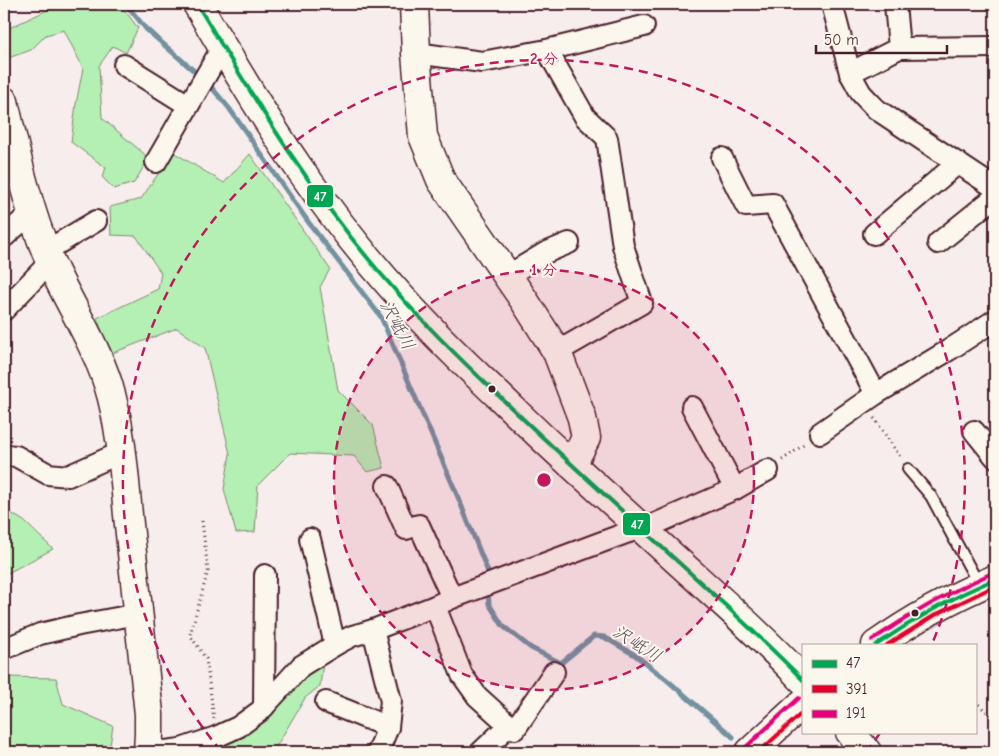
<svg xmlns="http://www.w3.org/2000/svg" width="999" height="756" font-family="'Comic Neue','Klee One',sans-serif">
<rect width="100%" height="100%" fill="#f7edec"/>
<filter id="ink" filterUnits="userSpaceOnUse"><feTurbulence type="fractalNoise" baseFrequency=".02" numOctaves="2"/><feDisplacementMap in="SourceGraphic" scale="10" xChannelSelector="R" yChannelSelector="G"/><feConvolveMatrix kernelMatrix="1 2 1 2 8 2 1 2 1" color-interpolation-filters="sRGB"/></filter>
<g filter="url(#ink)">
<!-- green -->
<g fill="#b4efb4" stroke="#7f8770">
<polygon points="55,4 120,4 138,28 126,53 113,46 99,66 102,118 149,158 134,183 114,189 102,177 106,168 71,142 76,104 83,68 64,30 46,35 31,50 8,58 5,30 56,6"/>
<polygon points="173,152 224,183 250,154 330,269 320,287 338,390 373,425 384,468 367,472 354,456 290,453 258,485 255,532 236,533 224,489 230,454 205,348 177,328 110,354 97,318 158,289 161,273 136,236 111,235 110,207 141,199"/>
<polygon points="4,509 24,521 53,549 4,575"/>
<polygon points="323,663 320,686 305,698 273,752 187,752 289,690"/>
<polygon points="4,677 56,678 63,704 113,726 109,752 4,752"/>
</g>
<g fill="none" stroke-linecap="round" stroke-linejoin="round">
<!-- stream -->
<g stroke="#73929f" stroke-width="5">
<polyline points="126,4 146,29 201,77"/>
<polyline points="207,82 229,108 309,223 381,317 458,497 488,572 488,580"/>
<polyline points="488,591 489,604 503,626 531,648 561,663 594,636 604,637 635,655 667,680 733,737"/>
</g>
<defs>
<polyline id="lane" points="908,469 931,496 979,585"/>
<g id="street">
<polyline points="832,4 850,73 861,93 876,109 995,188"/>
<polyline points="899,48 995,47"/>
<polyline points="547,50 644,26"/>
<polyline points="416,53 482,62 547,50 585,117 607,138 623,246 642,303 557,352"/>
<polyline points="124,65 188,105"/>
<polyline points="850,73 899,48 895,4"/>
<polyline points="722,158 746,206 773,204 876,394"/>
<polyline points="156,162 223,46"/>
<polyline points="874,234 958,163"/>
<polyline points="4,237 32,212"/>
<polyline points="938,243 995,197"/>
<polyline points="46,251 96,221"/>
<polyline points="507,276 545,253 569,243"/>
<polyline points="4,310 50,262"/>
<polyline points="692,407 735,489"/>
<polyline points="974,431 995,457"/>
<polyline points="820,433 876,394 949,350 995,320"/>
<polyline points="4,455 16,456 48,474 68,476 122,452"/>
<polyline points="387,486 406,529 419,525 452,598"/>
<polyline points="310,539 335,645"/>
<polyline points="435,606 462,675 477,696 509,725 481,752"/>
<polyline points="373,630 391,701 388,727 378,752"/>
<polyline points="4,649 40,634 79,625 138,614"/>
<polyline points="326,702 388,727"/>
<polyline points="264,707 265,575"/>
<polyline points="509,725 515,729 554,672"/>
<polyline points="158,752 181,749 216,737 238,727 260,711 301,666 335,645 352,636 373,630 435,606 452,598 626,533 655,524 735,489 768,470"/>
</g>
<g id="secondary">
<path d="M197,4C230,59 262,115 299,168C338,224 381,278 429,327C451,351 475,373 498,395C522,418 546,442 571,464C601,491 630,518 660,545C708,589 758,632 803,680"/>
<polyline points="414,4 416,53 423,136 441,180 524,300 557,352 582,418 586,438 575,459 571,464"/>
<path d="M4,101C16,155 28,210 50,261C68,302 94,341 108,384C121,426 124,471 128,515C135,581 142,648 149,714V734L148,752"/>
<path d="M876,645C914,618 953,597 995,579"/>
<polyline points="850,732 867,752"/>
<polyline points="750,752 803,703"/>
</g>
</defs>
<!-- lane casing -->
<use href="#lane" stroke="#4a1f2b" stroke-width="14"/>
<!-- street casing -->
<use href="#street" stroke="#4a1f2b" stroke-width="24"/>
<!-- secondary casing -->
<use href="#secondary" stroke="#4a1f2b" stroke-width="31"/>
<!-- path -->
<g stroke="#4a1f2b" stroke-width="3" stroke-dasharray="1 4" stroke-linecap="butt">
<polyline points="874,418 901,458"/>
<polyline points="782,460 805,444"/>
<polyline points="202,521 208,571 190,635 206,659 214,719"/>
<polyline points="975,701 995,720"/>
</g>
<!-- lane -->
<use href="#lane" stroke="#fbf7ec" stroke-width="10"/>
<!-- street -->
<use href="#street" stroke="#fbf7ec" stroke-width="20"/>
<!-- secondary -->
<use href="#secondary" stroke="#fbf7ec" stroke-width="28"/>
<defs>
<g id="bus-1">
<path d="M197,4C257,104 317,203 395,290C427,327 462,361 498,395C556,451 616,505 676,560C719,599 762,638 803,680"/>
<path d="M876,645C914,619 953,597 995,579"/>
</g>
<g id="bus-2">
<polyline points="887,645 937,614 995,586"/>
<polyline points="759,752 803,712"/>
</g>
<g id="bus-3">
<path d="M872,640C910,614 950,592 992,573"/>
<polyline points="746,747 799,698"/>
</g>
</defs>
<!-- bus-1 casing -->
<use href="#bus-1" stroke="#fbf7ec" stroke-width="8"/>
<!-- bus-2 casing -->
<use href="#bus-2" stroke="#fbf7ec" stroke-width="8"/>
<!-- bus-3 casing -->
<use href="#bus-3" stroke="#fbf7ec" stroke-width="8"/>
<!-- bus-1 -->
<use href="#bus-1" stroke="#00a651" stroke-width="4"/>
<!-- bus-2 -->
<use href="#bus-2" stroke="#e4002b" stroke-width="4"/>
<!-- bus-3 -->
<use href="#bus-3" stroke="#e5007d" stroke-width="4"/>
</g>
</g>
<!-- distance rings -->
<circle cx="544" cy="480" r="210" fill="#c2185b" fill-opacity=".12"/>
<g fill="none" stroke="#c2185b" stroke-width="2.5" stroke-dasharray="9 6">
<circle cx="544" cy="480" r="210"/>
<path d="M880 733A421 421 0 0 1 867 751M221 751A421 421 0 1 1 932 644"/>
</g>
<!-- markers -->
<g fill="#4a1f2b" stroke="#fbf7ec" stroke-width="2">
<circle cx="492" cy="389" r="4.5"/>
<circle cx="915" cy="613" r="4.5"/>
</g>
<g text-anchor="middle" dominant-baseline="central" stroke-width="4" stroke-linejoin="round" paint-order="stroke">
<!-- water labels -->
<g font-size="18" font-style="italic" fill="#5b4f5b" stroke="#fbf7ec">
<text transform="translate(397 325) rotate(62)">沢岻川</text>
<text transform="translate(637 644) rotate(32)">沢岻川</text>
</g>
</g>
<circle cx="544" cy="480" r="8" fill="#c2185b" stroke="#fbf7ec" stroke-width="2.5"/>
<g font-size="15" text-anchor="middle" font-weight="bold" fill="#c2185b" stroke="#fbf7ec" stroke-width="4" stroke-linejoin="round" paint-order="stroke">
<text x="544" y="64">2 分</text>
<text x="544" y="275">1 分</text>
</g>
<g stroke="#fbf7ec" stroke-width="2">
<rect x="306" y="184" width="28" height="24" rx="5" fill="#00a651"/>
<rect x="622" y="512" width="29" height="24" rx="5" fill="#00a651"/>
</g>
<g font-size="14" text-anchor="middle" font-weight="bold" fill="#fff">
<text x="320" y="201">47</text>
<text x="637" y="529">47</text>
</g>
<!-- margin -->
<rect width="999" height="756" fill="none" stroke="#fbf7ec" stroke-width="20"/>
<rect x="10" y="10" width="979" height="736" fill="none" stroke="#4a1f2b" stroke-width="2" filter="url(#ink)"/>
<!-- legend -->
<rect x="802" y="644" width="175" height="90" fill="#fbf7ec" stroke="#b4a19f"/>
<rect x="812" y="660" width="25" height="8" fill="#00a651" stroke="#b4a19f"/>
<text x="846" y="668" font-size="15" fill="#4a1f2b">47</text>
<rect x="812" y="685" width="25" height="8" fill="#e4002b" stroke="#b4a19f"/>
<text x="846" y="694" font-size="15" fill="#4a1f2b">391</text>
<rect x="812" y="710" width="25" height="8" fill="#e5007d" stroke="#b4a19f"/>
<text x="846" y="718" font-size="15" fill="#4a1f2b">191</text>
<!-- scale -->
<path d="M816 45v8h131v-8" fill="none" stroke="#4a1f2b" stroke-width="2.5"/>
<text x="824" y="45" font-size="15" fill="#4a1f2b" stroke="#fbf7ec" stroke-width="4" paint-order="stroke">50 m</text>
</svg>
